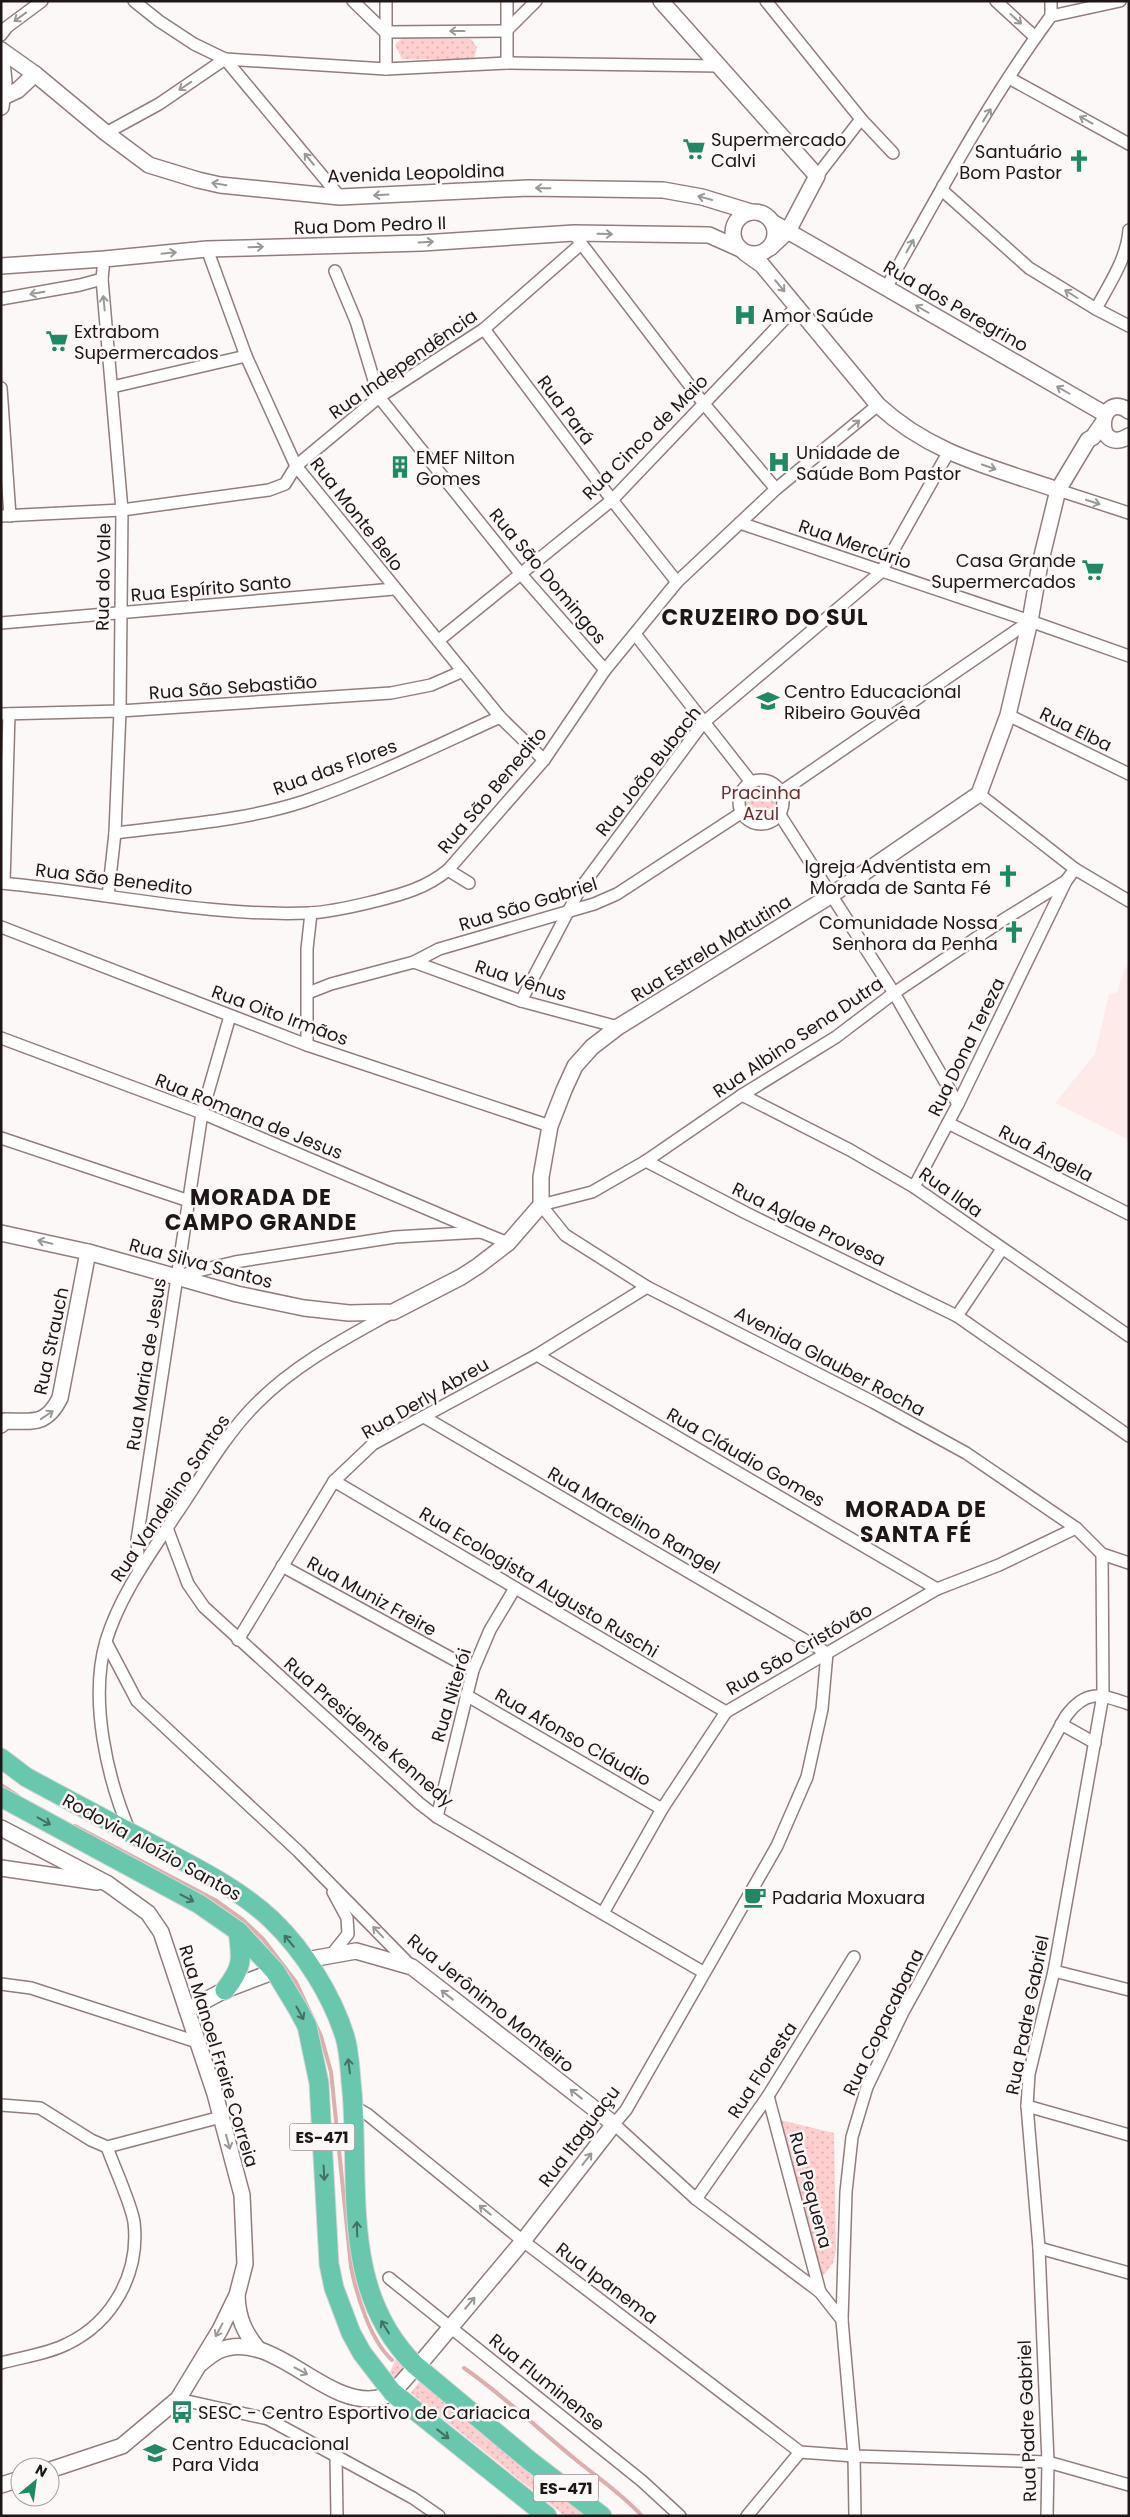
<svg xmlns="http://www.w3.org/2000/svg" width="1130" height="2517" font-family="Poppins,sans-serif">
<defs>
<pattern id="green-dots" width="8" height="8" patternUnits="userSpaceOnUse" patternTransform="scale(1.25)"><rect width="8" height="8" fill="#fecfce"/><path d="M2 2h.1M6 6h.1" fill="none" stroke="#d9b1b0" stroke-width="1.8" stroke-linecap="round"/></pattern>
</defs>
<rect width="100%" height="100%" fill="#fdf8f8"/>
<!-- built -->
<polygon fill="#fdeae9" points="1125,967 1129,968 1129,1140 1055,1103 1095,1054 1109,994 1117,992"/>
<!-- green -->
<g fill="url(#green-dots)">
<polygon points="402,38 471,39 477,47 474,59 402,59 395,45"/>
<circle cx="761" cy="803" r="22"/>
<polygon points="780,2120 834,2133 836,2250 833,2263 823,2276 820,2275"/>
<polygon points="397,2356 409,2370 400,2383 390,2372"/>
<polygon points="420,2381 590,2516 565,2516 411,2393"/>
</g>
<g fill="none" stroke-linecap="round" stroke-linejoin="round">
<!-- stream -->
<g stroke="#dcaead" stroke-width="4">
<polyline points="1,1785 18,1796"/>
<path d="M75,1826L215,1900L243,1920L263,1939L296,1982L321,2036L331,2072L351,2267C357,2296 370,2340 392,2360"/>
<path d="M464,2368C503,2395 538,2429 575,2459C598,2478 622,2494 642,2516"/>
</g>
<defs>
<g id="minor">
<polyline points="134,1 159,21 194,44 225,59 340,197"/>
<polyline points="353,1 385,32 506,31"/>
<polyline points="386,1 386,69"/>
<polyline points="766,1 861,119 893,153"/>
<polyline points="996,1 1035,37"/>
<polyline points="1051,16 1051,1"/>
<polyline points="506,31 536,1"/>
<polyline points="1,35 7,27 42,1"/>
<polyline points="507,63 507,1"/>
<polyline points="1009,78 1129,144"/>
<polyline points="106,133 159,104 225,59 386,69 507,63 720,66"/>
<polyline points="817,176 861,119"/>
<polyline points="943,186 943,191 1029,268 1096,309 1129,326"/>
<polyline points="577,238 704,404 776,489"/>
<polyline points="207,249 246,356 296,466 500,717 544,760"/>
<polyline points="104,259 102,279 122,510 120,711 115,833 108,896"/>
<polyline points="335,271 356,321 379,397 520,573 605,670"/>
<path d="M886,288C938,196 988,101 1051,16L1120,1"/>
<polyline points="1,299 80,285 102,279"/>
<path d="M1096,309C1109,284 1127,259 1129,230"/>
<polyline points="484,329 612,500 677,582"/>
<polyline points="112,387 246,356"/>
<polyline points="1,388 10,516"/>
<polyline points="1058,490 1129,513"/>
<polyline points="1,516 122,510 269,490 285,484 296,466 379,397 484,329 581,244"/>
<polyline points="740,523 1030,621 1129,656"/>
<polyline points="1,623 394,589"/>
<polyline points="635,634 751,782"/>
<polyline points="439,640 612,500 797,306"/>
<polyline points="1,714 120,711 391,693 431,685 463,671"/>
<polyline points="1008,715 1129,774"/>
<circle cx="761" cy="802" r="22"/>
<polyline points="781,792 1030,621"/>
<polyline points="979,794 1075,869 1129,901"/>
<polyline points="780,815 894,993 958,1104"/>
<path d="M115,833C178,825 244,821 305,801C371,778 436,746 500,717"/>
<polyline points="448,870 469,883"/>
<polyline points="1066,881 1003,920 894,993 836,1037 742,1095 646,1161 592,1192 541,1205 565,1235 647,1287 873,1402 966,1453 1076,1528 1102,1554 1129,1563"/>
<path d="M1,883C103,892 207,917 309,913C332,912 355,906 376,901C403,894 426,888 448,870L544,760L605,670L677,582L776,489L878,405"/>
<polyline points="4,883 9,714"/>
<polyline points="1,927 307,1045 550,1126"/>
<polyline points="414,962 521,1001 618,1027"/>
<polyline points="308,993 331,984 414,962 439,949 594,904 617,894 741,813"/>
<polyline points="521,1001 580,889 703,723 881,572 948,453"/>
<polyline points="1,1038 202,1113 481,1232"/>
<polyline points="307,1045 307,949 311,913"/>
<polyline points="742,1095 850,1150 914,1187 1129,1336"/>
<polyline points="948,1123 1129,1214"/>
<polyline points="1,1138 189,1201"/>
<polyline points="646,1161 746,1213 957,1316 1002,1249"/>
<polyline points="914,1187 958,1104 1066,881 1075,869"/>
<polyline points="177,1276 235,1262 395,1237 481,1232 508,1243"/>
<polyline points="957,1316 1129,1436"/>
<polyline points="537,1355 937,1589"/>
<polyline points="424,1417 827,1653 822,1709 807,1777 777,1846 626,2110 614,2124 696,2199 820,2292 842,2320"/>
<polyline points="334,1481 726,1712"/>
<polyline points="167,1528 188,1584 204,1607 419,1803 437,1817 703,1972"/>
<polyline points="282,1566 473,1670"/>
<polyline points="139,1571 137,1540 202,1113 230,1016"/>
<polyline points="238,1640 334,1481 373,1444 537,1355 647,1287"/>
<polyline points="106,1642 137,1701 299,1852 411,1966"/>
<polyline points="466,1695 662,1809"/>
<polyline points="1061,1724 1095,1743"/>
<polyline points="437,1817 473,1670 490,1630 515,1588"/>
<path d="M130,1832C107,1778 89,1700 106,1641C120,1595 149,1556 175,1516C201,1478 224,1436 257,1403C296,1364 344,1339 391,1313"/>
<polyline points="603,1913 662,1809 726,1712 937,1589 999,1565 1076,1528"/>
<polyline points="332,1954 348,1934 347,1918 333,1892"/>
<polyline points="1054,1971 1129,1990"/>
<polyline points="1,1984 31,1988 197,2042"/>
<polyline points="768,2096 820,2292"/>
<polyline points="1,2105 40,2108 91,2140 107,2147 221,2117"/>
<polyline points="353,2106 367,2114 523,2241 800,2452 854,2456 1048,2462 1129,2485"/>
<polyline points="1027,2106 1129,2135"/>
<polyline points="696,2199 768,2096 854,1957"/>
<polyline points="1039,2248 1129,2273"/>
<polyline points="389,2278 642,2481 680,2516"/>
<path d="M1,2363C22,2357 48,2354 67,2344C113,2322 140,2273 134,2222C131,2203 114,2167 107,2147"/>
<polyline points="178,2399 268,2419 413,2498 439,2516"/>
<polyline points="336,2456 337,2516"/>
<polyline points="747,2516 800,2452"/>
<path d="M855,2516L854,2456L842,2320L846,2192L852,2137L867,2087L903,2012L1066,1716C1086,1689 1100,1694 1129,1704"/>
<polyline points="1047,2516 1048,2462 1039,2248 1027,2106 1029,2074 1054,1971 1103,1695 1102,1554"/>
</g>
<g id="tertiary">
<polyline points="661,1 817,176 788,231 770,248"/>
<polyline points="1,50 35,74 106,133 149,165 198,180 220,185 340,197 528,188 663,190 702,197 751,212"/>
<polyline points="3,97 18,90 35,74"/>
<polyline points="1,107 4,82 1,50"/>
<circle cx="754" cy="233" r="21"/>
<polyline points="772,222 1105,414"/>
<path d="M745,253L762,265L878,405C931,454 991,467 1058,490"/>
<polyline points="1,266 104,259 207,249 422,243 574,233 709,235 738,248"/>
<path d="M1129,411C1097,389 1093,457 1129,436"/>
<polyline points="1,1233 88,1252 237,1294 304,1308 349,1313 393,1312 461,1277 478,1266 508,1243 541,1205 541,1177 550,1126 564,1090 575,1066 592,1047 618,1027 830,896 979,794 1008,715 1030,621 1040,564 1058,490 1088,440 1093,437 1102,424"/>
<path d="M1,1425L5,1421C33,1421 46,1426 60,1398L88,1252"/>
<polyline points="1,1828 108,1884 148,1913 161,1932 215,2094 242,2195 245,2264 237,2295 220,2330 178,2399 122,2446 50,2470"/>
<polyline points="1,1868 97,1882"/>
<polyline points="187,2010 225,1990 275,1971"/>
<path d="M237,2296C238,2318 244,2332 258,2349"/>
<path d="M200,2364C205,2360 212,2354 218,2351C274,2326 327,2413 382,2397C399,2392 410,2369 424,2359L523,2241L614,2124L412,1967L356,1951L306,1960"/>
<polyline points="1,2485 20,2479"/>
</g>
<g id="primary">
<path d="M1,1758L26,1777C70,1801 114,1824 159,1848C198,1869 239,1889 272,1920C304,1951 332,1995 345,2037C350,2054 350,2074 352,2091C360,2186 340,2291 415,2365L530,2461L602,2516"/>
<polyline points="1,1797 199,1904 238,1931 275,1971 298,2009 307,2026 319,2083 329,2264 334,2288 351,2333 362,2353 392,2392 547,2516"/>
<path d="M225,1990C243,1967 242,1960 238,1931"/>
</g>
</defs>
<!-- minor casing -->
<use href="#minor" stroke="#927d7d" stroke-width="14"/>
<!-- tertiary casing -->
<use href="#tertiary" stroke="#927d7d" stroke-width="18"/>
<!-- primary casing -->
<use href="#primary" stroke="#d7d5d5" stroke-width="21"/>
<!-- minor -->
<use href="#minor" stroke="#fff" stroke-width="11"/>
<!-- tertiary -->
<use href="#tertiary" stroke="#fff" stroke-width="15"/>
<!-- primary -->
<use href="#primary" stroke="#68c7ac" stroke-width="19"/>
</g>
<!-- one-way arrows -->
<defs><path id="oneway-shaft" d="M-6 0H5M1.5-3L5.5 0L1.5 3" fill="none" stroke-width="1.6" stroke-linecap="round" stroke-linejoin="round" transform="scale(1.25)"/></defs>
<g stroke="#9a9797">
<use href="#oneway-shaft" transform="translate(20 17) rotate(144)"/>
<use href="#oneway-shaft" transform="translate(1016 19) rotate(42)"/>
<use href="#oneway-shaft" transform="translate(457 31) rotate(180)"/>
<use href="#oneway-shaft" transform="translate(185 86) rotate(146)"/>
<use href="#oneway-shaft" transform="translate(987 115) rotate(-58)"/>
<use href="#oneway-shaft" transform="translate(1086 120) rotate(-151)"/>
<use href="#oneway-shaft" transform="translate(309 159) rotate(-130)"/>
<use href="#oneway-shaft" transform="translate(219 184) rotate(-171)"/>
<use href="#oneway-shaft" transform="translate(543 188) rotate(-179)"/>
<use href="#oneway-shaft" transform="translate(381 195) rotate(177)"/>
<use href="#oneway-shaft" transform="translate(705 198) rotate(-165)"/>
<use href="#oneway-shaft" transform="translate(605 234) rotate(1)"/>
<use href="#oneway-shaft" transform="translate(426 242) rotate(-3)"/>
<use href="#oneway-shaft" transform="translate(910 246) rotate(-61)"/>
<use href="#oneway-shaft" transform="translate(256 247) rotate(-2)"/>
<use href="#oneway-shaft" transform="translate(169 253) rotate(-6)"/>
<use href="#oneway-shaft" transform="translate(780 286) rotate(50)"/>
<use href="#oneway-shaft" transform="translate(37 293) rotate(170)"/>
<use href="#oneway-shaft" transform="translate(1071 294) rotate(-148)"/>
<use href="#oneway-shaft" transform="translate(104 303) rotate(-95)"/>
<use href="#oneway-shaft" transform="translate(922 309) rotate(-150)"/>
<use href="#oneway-shaft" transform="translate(1063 390) rotate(-150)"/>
<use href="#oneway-shaft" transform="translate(854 425) rotate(-40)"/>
<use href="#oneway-shaft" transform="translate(989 467) rotate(19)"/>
<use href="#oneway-shaft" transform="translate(1093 502) rotate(18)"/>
<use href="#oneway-shaft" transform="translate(45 1242) rotate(-167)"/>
<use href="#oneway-shaft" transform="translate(47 1415) rotate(-34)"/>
<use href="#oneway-shaft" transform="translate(378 1932) rotate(-134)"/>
<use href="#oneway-shaft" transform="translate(447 1995) rotate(-142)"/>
<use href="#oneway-shaft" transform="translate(576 2094) rotate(-142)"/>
<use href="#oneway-shaft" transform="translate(228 2142) rotate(75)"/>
<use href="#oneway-shaft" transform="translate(587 2159) rotate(-52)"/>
<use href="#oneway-shaft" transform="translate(485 2210) rotate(-141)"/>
<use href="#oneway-shaft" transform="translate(470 2303) rotate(-50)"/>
<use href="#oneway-shaft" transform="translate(219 2330) rotate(118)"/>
<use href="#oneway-shaft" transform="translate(301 2371) rotate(28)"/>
</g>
<g stroke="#446f62">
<use href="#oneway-shaft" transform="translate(44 1821) rotate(29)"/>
<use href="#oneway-shaft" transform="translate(187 1898) rotate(28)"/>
<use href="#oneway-shaft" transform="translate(289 1941) rotate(-130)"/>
<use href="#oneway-shaft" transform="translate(300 2013) rotate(61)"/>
<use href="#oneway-shaft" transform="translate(349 2066) rotate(-97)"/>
<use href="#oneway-shaft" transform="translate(324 2173) rotate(87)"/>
<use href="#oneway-shaft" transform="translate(357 2229) rotate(-92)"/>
<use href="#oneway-shaft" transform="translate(385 2327) rotate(-122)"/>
<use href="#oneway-shaft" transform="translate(443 2434) rotate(38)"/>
</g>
<!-- icons -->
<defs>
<symbol id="supermarket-bare" viewBox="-9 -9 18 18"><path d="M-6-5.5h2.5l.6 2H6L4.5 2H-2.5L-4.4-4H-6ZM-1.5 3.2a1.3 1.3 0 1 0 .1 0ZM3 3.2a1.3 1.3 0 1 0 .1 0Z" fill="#1f8865" stroke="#fdf8f8" stroke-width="2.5" paint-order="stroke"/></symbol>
<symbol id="church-bare" viewBox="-9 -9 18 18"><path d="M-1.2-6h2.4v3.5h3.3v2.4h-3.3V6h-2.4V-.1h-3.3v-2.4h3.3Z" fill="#1f8865" stroke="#fdf8f8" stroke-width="2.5" paint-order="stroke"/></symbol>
<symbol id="hospital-bare" viewBox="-9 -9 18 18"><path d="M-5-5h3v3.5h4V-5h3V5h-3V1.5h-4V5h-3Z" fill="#1f8865" stroke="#fdf8f8" stroke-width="2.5" paint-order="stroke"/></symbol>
<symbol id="building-bare" viewBox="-9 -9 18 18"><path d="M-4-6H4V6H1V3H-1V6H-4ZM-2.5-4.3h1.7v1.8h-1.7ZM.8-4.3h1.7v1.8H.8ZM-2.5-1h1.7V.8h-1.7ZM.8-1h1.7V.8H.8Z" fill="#1f8865" stroke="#fdf8f8" stroke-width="2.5" paint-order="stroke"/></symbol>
<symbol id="school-bare" viewBox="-9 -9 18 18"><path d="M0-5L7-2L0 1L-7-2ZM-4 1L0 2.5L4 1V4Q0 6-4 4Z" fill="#1f8865" stroke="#fdf8f8" stroke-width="2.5" paint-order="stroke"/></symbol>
<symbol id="cafe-bare" viewBox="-9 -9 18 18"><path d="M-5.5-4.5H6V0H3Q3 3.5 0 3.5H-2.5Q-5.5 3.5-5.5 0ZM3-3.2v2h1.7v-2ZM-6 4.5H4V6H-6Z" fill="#1f8865" stroke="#fdf8f8" stroke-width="2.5" paint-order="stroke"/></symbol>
<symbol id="bus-bare" viewBox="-9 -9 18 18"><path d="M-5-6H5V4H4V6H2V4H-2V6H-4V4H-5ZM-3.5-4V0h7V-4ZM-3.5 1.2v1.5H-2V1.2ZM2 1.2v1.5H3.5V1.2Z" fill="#1f8865" stroke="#fdf8f8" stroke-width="2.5" paint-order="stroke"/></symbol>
</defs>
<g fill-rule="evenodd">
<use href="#supermarket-bare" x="678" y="133" width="32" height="32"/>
<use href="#church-bare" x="1063" y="145" width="32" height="32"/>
<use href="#hospital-bare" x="729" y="299" width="32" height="32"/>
<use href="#supermarket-bare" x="41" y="325" width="32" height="32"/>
<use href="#hospital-bare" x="763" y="446" width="32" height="32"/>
<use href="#building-bare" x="384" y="451" width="32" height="32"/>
<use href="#supermarket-bare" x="1077" y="554" width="32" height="32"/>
<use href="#school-bare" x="752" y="685" width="32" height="32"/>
<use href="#church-bare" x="992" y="860" width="32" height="32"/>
<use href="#church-bare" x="998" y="916" width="32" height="32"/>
<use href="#cafe-bare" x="739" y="1881" width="32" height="32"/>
<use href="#bus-bare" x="166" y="2396" width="32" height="32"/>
<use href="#school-bare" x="139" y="2437" width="32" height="32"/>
</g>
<g text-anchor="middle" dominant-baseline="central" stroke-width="5" stroke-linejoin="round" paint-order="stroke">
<!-- shield labels -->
<g fill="#fdf8f8" stroke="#625a5a" stroke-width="1">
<rect x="289.5" y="2123.5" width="65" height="27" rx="4"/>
<rect x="533.5" y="2474.5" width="65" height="27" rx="4"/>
</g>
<g font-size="16" font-weight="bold" fill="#1f1717">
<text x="322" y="2137">ES-471</text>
<text x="566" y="2488">ES-471</text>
</g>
<!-- poi labels -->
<g font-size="18" fill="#1f1717" stroke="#fdf8f8" text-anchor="start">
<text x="711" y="139">Supermercado<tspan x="711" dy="21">Calvi</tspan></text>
<text x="1062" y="151" text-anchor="end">Santuário<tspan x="1062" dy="21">Bom Pastor</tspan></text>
<text x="762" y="315">Amor Saúde</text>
<text x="74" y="331">Extrabom<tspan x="74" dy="21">Supermercados</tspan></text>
<text x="796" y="452">Unidade de<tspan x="796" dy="21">Saúde Bom Pastor</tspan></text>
<text x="416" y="457">EMEF Nilton<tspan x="416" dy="21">Gomes</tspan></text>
<text x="1076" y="560" text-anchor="end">Casa Grande<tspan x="1076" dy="21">Supermercados</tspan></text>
<text x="784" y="691">Centro Educacional<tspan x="784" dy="21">Ribeiro Gouvêa</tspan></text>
<text x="991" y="866" text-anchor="end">Igreja Adventista em<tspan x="991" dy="21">Morada de Santa Fé</tspan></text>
<text x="998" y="922" text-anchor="end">Comunidade Nossa<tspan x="998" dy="21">Senhora da Penha</tspan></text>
<text x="772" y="1897">Padaria Moxuara</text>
<text x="198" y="2412">SESC - Centro Esportivo de Cariacica</text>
<text x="172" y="2443">Centro Educacional<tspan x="172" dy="21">Para Vida</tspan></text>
</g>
<!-- street labels -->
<g font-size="18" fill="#1f1717" stroke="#fdf8f8">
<text transform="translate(416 173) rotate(-2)">Avenida Leopoldina</text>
<text transform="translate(370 225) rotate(-2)">Rua Dom Pedro II</text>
<text transform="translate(956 306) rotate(30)">Rua dos Peregrino</text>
<text transform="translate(403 364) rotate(-35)">Rua Independência</text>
<text transform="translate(566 410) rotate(53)">Rua Pará</text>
<text transform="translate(645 437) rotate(-45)">Rua Cinco de Maio</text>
<text transform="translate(357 514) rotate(52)">Rua Monte Belo</text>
<text transform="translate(855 544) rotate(19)">Rua Mercúrio</text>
<text transform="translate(548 576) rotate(50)">Rua São Domingos</text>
<text transform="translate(103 577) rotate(-89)">Rua do Vale</text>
<text transform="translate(211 588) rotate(-5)">Rua Espírito Santo</text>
<text transform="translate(233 687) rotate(-4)">Rua São Sebastião</text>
<text transform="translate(1076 729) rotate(26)">Rua Elba</text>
<text transform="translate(335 767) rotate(-20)">Rua das Flores</text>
<text transform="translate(648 771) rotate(-52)">Rua João Bubach</text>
<text transform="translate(492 790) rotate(-50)">Rua São Benedito</text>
<text transform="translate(114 879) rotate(7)">Rua São Benedito</text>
<text transform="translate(528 904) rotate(-17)">Rua São Gabriel</text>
<text transform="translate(711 948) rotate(-32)">Rua Estrela Matutina</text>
<text transform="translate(521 980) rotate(18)">Rua Vênus</text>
<text transform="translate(280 1015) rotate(20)">Rua Oito Irmãos</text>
<text transform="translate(798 1037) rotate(-34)">Rua Albino Sena Dutra</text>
<text transform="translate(966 1047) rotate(-64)">Rua Dona Tereza</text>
<text transform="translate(249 1116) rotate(22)">Rua Romana de Jesus</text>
<text transform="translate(1046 1153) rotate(27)">Rua Ângela</text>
<text transform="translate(951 1192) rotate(35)">Rua Ilda</text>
<text transform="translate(809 1224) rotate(26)">Rua Aglae Provesa</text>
<text transform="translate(201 1263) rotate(15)">Rua Silva Santos</text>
<text transform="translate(51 1341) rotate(-78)">Rua Strauch</text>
<text transform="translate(830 1361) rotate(28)">Avenida Glauber Rocha</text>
<text transform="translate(146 1364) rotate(-81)">Rua Maria de Jesus</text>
<text transform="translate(425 1398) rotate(-30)">Rua Derly Abreu</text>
<text transform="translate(746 1457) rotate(30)">Rua Cláudio Gomes</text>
<text transform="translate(170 1498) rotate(-56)">Rua Vandelino Santos</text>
<text transform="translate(634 1520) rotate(30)">Rua Marcelino Rangel</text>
<text transform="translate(539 1582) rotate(31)">Rua Ecologista Augusto Ruschi</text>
<text transform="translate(372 1596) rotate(29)">Rua Muniz Freire</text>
<text transform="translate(799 1649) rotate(-30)">Rua São Cristóvão</text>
<text transform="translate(451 1695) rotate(-73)">Rua Niterói</text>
<text transform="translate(369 1732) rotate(41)">Rua Presidente Kennedy</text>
<text transform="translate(573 1737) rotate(30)">Rua Afonso Cláudio</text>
<text transform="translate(152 1847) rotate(29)">Rodovia Aloízio Santos</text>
<text transform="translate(491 2003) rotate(39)">Rua Jerônimo Monteiro</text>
<text transform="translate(1027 2015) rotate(-79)">Rua Padre Gabriel</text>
<text transform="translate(883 2022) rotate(-64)">Rua Copacabana</text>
<text transform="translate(219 2056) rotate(73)">Rua Manoel Freire Correia</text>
<text transform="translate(762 2070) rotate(-57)">Rua Floresta</text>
<text transform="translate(579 2136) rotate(-53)">Rua Itaguaçu</text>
<text transform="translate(811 2190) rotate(75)">Rua Pequena</text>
<text transform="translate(607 2283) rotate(37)">Rua Ipanema</text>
<text transform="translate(547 2382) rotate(39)">Rua Fluminense</text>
<text transform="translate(1027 2421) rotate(-92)">Rua Padre Gabriel</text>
</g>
<!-- park labels -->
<g font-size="18" fill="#6b3032" stroke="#fdf8f8">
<text x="761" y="792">Pracinha<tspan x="761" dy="21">Azul</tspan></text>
</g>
<!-- district labels -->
<g font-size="22" font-weight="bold" letter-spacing="1" fill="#1f1717" stroke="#fdf8f8">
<text x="765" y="617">CRUZEIRO DO SUL</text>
<text x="261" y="1197">MORADA DE<tspan x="261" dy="25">CAMPO GRANDE</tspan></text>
<text x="916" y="1509">MORADA DE<tspan x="916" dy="25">SANTA FÉ</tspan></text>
</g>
</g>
<!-- border -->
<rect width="1130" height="2517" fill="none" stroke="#1f1717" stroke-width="5"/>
<!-- north arrow -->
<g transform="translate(35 2482) rotate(29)"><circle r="24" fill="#fdf8f8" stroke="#a49e9e"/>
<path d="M0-4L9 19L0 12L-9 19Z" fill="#1f8865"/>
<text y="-8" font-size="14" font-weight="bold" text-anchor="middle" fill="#1f1717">N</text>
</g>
</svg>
